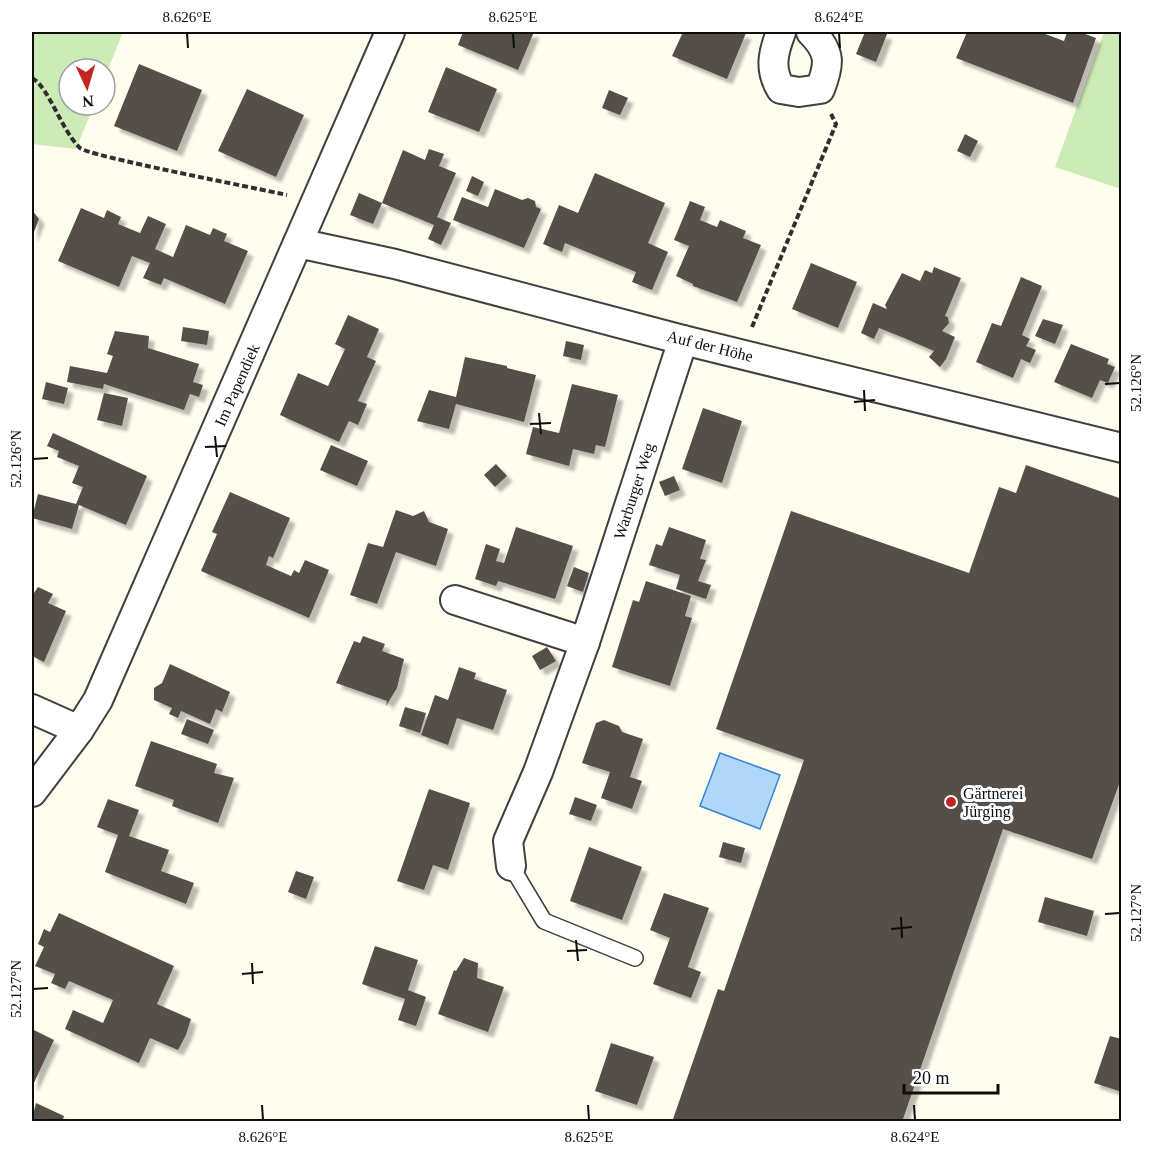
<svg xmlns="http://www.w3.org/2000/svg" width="1153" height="1153" font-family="Georgia,serif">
<defs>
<filter id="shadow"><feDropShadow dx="5.5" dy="5.5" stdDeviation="1.5" flood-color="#0004"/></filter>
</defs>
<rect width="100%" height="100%" fill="#fffdee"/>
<!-- green -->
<g fill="#cdebb6">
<polygon points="32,32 123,32 105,77 105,69 69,69 69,105 94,105 76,149 32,144"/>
<polygon points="1104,32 1121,32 1121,189 1055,167"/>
</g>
<!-- water -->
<polygon fill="#b0d7f9" stroke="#3486d3" stroke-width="1.5" points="720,753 780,775 760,829 700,806"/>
<!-- building -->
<g fill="#575049" filter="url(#shadow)">
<polygon points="463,32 534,32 518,70 458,45"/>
<polygon points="683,32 746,33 727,79 672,56"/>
<polygon points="865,32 887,34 876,62 856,54"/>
<polygon points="967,32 1040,32 1064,41 1067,32 1080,32 1096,38 1073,103 956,58"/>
<polygon points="139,64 202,90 177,151 114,126"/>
<polygon points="446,67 497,89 479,132 428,112"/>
<polygon points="247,89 304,115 276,177 218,151"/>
<polygon points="609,90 628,98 620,115 602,108"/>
<polygon points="965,134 978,141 970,157 957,151"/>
<polygon points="429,149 444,154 439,166 456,173 437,217 451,223 441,245 428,239 434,225 382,203 373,224 350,215 359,193 382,203 403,150 425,160"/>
<polygon points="595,173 665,203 648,243 668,252 652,290 632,282 636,272 565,243 562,252 543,244 559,205 578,213"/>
<polygon points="472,176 484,182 478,196 466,191"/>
<polygon points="495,189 522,200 528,198 535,201 536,207 541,209 524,248 453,220 462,197 488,207"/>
<polygon points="690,201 705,207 700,220 717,227 720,220 746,231 743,238 761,245 737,302 693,286 693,284 676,276 689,246 674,240"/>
<polygon points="81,208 104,218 107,210 121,217 118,224 140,233 148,216 166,224 155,249 173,257 186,225 210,235 213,228 227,234 224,241 248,251 225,304 164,278 161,285 143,278 150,263 132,256 119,287 58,261"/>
<polygon points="32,210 39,219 32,237"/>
<polygon points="811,263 857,282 838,328 792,309"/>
<polygon points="934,267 961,278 945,316 948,317 949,323 942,331 955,337 946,359 940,367 929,357 934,351 904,338 879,328 874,339 861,333 873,303 887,309 885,305 902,273 920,281 925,270 932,273"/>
<polygon points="1021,277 1042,286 1022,335 1030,339 1026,346 1036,350 1030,363 1021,359 1013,378 976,362 992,323 1001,326"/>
<polygon points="348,315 379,329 367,357 376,361 358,401 367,404 358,425 349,421 339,442 280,415 298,373 328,386 345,349 335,344"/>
<polygon points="1043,319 1063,325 1055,344 1035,336"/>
<polygon points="183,327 209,331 207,345 181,341"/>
<polygon points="115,331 149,336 148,348 199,364 193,382 203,385 199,397 190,394 184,410 104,384 103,389 67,382 70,366 107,373 113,356 107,354"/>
<polygon points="566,341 584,345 581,360 563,356"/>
<polygon points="1071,344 1109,359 1107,364 1115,367 1108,383 1100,380 1092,398 1054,382"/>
<polygon points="465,357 507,366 507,368 536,375 524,422 456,404 449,429 417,421 429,390 456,397"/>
<polygon points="46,382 68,388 64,404 42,399"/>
<polygon points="572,384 618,395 605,447 596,445 594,454 573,449 569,466 526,454 533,427 559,433"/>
<polygon points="104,393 128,398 122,426 97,420"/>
<polygon points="703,408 742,421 722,483 682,469"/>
<polygon points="53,433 147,476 126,525 79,505 72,529 32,518 38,494 76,504 83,487 72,483 79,466 57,457 59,451 47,446"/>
<polygon points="331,445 368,461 357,486 320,470"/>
<polygon points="496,464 507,476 495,487 484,475"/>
<polygon points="1026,465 1122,499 1122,776 1092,859 1003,829 902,1122 672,1122 718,989 724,991 804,760 716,729 791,511 969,573 999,487 1016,493"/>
<polygon points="674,476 680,490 665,496 659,482"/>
<polygon points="230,492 290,518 273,558 269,556 266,565 291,576 294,570 299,573 305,560 329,570 309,618 201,571 217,534 212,532"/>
<polygon points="396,510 413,516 424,511 429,522 448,529 436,566 396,552 377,604 350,595 368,543 383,547"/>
<polygon points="516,527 573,546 555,599 498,581 496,586 475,579 486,544 500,549 496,561 504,563"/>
<polygon points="669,527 706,540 700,559 706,560 698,581 711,585 706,599 676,589 680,575 649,565 656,544 662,546"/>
<polygon points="574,567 589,573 583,592 567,586"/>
<polygon points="646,581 691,596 685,616 692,618 670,686 612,667 633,600 639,602"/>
<polygon points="38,587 53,594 48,603 66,611 44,662 32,656 32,596"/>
<polygon points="363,636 385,644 382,651 404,659 397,688 386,706 387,701 336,683 354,641 360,643"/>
<polygon points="547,647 556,661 540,670 532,656"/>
<polygon points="170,664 230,692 222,712 216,709 210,724 181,711 178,718 169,714 172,708 154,700 154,688 162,683"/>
<polygon points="459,667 476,673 474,679 507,690 493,730 457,718 448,745 421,735 435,695 448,700"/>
<polygon points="405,707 426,713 420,733 399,726"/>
<polygon points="187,719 214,730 208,744 181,734"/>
<polygon points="604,720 619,726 622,732 643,739 630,777 642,781 632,809 601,798 610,772 582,763 596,723"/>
<polygon points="151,741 217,764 214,773 234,778 218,823 172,806 174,800 135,786"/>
<polygon points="429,789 470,803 448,870 433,865 424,890 397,881"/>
<polygon points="575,797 597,805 591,821 569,814"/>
<polygon points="108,799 139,810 129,836 169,850 161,871 194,883 186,904 105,872 118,835 97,827"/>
<polygon points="723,842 745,848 741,863 719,857"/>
<polygon points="589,847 642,867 622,920 570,901"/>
<polygon points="296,871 314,877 306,899 288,892"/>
<polygon points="664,893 709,908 688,967 701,972 691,998 653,984 670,938 650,930"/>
<polygon points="1045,897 1094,911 1087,936 1038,922"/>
<polygon points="59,913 174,966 157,1004 191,1019 186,1035 178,1050 150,1038 139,1063 65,1029 73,1010 103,1023 113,1000 69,981 65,989 51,983 55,974 35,966 44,947 38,944 44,929 50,932"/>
<polygon points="375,946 418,960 408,990 426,997 416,1026 398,1020 405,999 362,984"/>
<polygon points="464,958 478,963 477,978 504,987 488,1032 438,1014 454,970 456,971"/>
<polygon points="32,1029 54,1040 32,1087"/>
<polygon points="1110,1036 1122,1039 1122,1092 1094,1083"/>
<polygon points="611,1043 654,1057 637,1105 595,1091"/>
<polygon points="36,1103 64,1116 62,1122 32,1119"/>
</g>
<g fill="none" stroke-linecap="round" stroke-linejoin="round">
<defs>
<polyline id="service" points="511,866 544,921 635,958"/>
<g id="minor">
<path d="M781,32C773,53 769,69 781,89L799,92L820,89C830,64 831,52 811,32"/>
<polyline points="298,243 395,264 683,340 1122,448"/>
<polyline points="455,600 585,642"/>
<polyline points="32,709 79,730"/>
<polyline points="32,792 79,730 98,700 390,32"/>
<polyline points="511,866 508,841 538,772 585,642 683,340"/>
</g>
</defs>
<!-- service casing -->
<use href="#service" stroke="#404040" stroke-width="18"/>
<!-- minor casing -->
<use href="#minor" stroke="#404040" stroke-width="32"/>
<!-- path -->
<g stroke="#2f2f2f" stroke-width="4" stroke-dasharray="6 3" stroke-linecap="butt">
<path d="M32,78C49,87 61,130 80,148C88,156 261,189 287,195"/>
<polyline points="752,327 836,124 831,114"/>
</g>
<!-- service -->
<use href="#service" stroke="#fff" stroke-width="15"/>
<!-- minor -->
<use href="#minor" stroke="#fff" stroke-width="28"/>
</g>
<!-- ticks -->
<path fill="none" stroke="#0d0d0d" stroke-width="2" d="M187,33L188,48M513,33L514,48M839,33L840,48M1105,384L1120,383M864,390L865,411M854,402L875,400M539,413L541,434M530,424L551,423M215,436L217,457M205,447L226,446M33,459L48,458M1105,914L1120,913M901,917L902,938M891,929L912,927M576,940L578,961M567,951L587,950M252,963L253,984M242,974L263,972M33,989L48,988M262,1105L263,1120M588,1105L589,1120M914,1105L915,1120"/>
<!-- markers -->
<circle fill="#c32620" stroke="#fff" stroke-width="2" cx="951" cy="802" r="6"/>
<g text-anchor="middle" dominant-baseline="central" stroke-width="6" stroke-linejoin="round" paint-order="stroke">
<!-- street labels -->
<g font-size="16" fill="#0d0d0d" stroke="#fff">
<text transform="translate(710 346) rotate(14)">Auf der Höhe</text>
<text transform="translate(237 385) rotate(-66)">Im Papendiek</text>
<text transform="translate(634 491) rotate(-72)">Warburger Weg</text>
</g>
<!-- poi labels -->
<g font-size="16" fill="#0d0d0d" stroke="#fff" text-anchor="start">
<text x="963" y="793">Gärtnerei<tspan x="963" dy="18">Jürging</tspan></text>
</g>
</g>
<!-- border -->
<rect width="1153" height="1153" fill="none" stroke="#ffffff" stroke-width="66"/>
<!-- north arrow -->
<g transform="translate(87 87) rotate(176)"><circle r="28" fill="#ffffff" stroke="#9e9e9e" stroke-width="1.5"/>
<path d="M0-4.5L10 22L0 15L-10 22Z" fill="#c32620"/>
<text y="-9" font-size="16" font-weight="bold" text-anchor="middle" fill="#0d0d0d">N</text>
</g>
<!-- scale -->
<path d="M904 1084v9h94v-9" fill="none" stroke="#0d0d0d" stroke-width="3"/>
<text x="913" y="1084" font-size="18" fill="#0d0d0d" stroke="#ffffff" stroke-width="4.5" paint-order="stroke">20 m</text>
<rect x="33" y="33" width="1087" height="1087" fill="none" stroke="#0d0d0d" stroke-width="2"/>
<g font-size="15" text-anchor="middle" fill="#0d0d0d">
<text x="187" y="22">8.626°E</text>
<text x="513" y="22">8.625°E</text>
<text x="839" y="22">8.624°E</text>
<text transform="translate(1136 383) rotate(-90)" y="5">52.126°N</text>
<text transform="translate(16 459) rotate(-90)" y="5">52.126°N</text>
<text transform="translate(1136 913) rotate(-90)" y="5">52.127°N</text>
<text transform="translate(16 989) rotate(-90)" y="5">52.127°N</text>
<text x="263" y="1142">8.626°E</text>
<text x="589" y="1142">8.625°E</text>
<text x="915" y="1142">8.624°E</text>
</g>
</svg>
